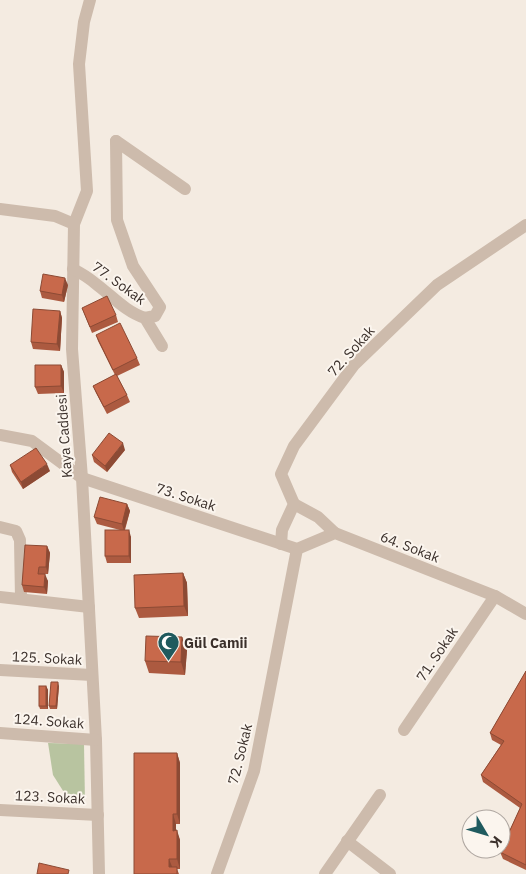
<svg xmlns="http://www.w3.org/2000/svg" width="526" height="874" font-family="'IBM Plex Sans',sans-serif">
<rect width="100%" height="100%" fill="#f4ebe1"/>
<!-- green -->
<polygon fill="#b8c4a0" points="48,743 84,744 85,803 72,805 53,775"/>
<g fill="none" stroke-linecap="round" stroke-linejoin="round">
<!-- minor -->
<g stroke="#cdbbac" stroke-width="12">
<polyline points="90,0 84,22 79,64 87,191 74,224 72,349 82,478 96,740 99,874"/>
<polyline points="116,141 117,220 133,266 160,307 155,316 145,318"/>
<polyline points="116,141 185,189"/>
<polyline points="0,209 55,216 74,224"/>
<path d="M73,269C81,273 89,278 96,284C112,296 126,312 145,318L162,346"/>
<polyline points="0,435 32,441 82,478 297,549 335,533 495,596 526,614"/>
<polyline points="294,504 318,517 335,533"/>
<polyline points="0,527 16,531 20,540 21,599"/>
<polyline points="281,544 282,530 294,504 281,474 294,446 354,365 437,285 526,225"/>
<polyline points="0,597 89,607"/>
<polyline points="0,670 92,675"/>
<polyline points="404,730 495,596"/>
<polyline points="0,733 96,740"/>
<polyline points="0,810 98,815"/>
<polyline points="347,841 390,874"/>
<polyline points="217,874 254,771 297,549"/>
<polyline points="325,874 380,795"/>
</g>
</g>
<!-- wall -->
<g fill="#ac5a40">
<polygon points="68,285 64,302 42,298 40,291"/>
<polygon points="82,308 116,315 118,322 92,333"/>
<polygon points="60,311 62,318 60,351 33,349 31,342"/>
<polygon points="96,335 137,358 140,365 117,376 127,395 130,402 107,414 96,393 93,386 115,375 98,341"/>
<polygon points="61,365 64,372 64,393 38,394 35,387"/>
<polygon points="125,450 107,472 94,462 92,455"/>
<polygon points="10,465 50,471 23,489 12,472"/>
<polygon points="127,504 130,511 125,530 131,537 131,563 107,563 105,556 120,530 97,524 94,517"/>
<polygon points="47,546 50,553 48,574 41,574 48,581 47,594 24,592 22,585"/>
<polygon points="183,573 187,583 188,616 139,618 135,608"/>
<polygon points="182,637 187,650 185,675 149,673 145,661"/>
<polygon points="526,671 526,870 503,859 500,852 520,808 483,782 481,775 501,745 492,740 490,733"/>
<polygon points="46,686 48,690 48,709 40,709 39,706"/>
<polygon points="59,686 57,709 50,709 49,706"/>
<polygon points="177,753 180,763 180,824 176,824 176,830 180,840 180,869 177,869 179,874 134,874"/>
</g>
<!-- shaded-wall -->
<g fill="#8c4a34">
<polygon points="65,278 68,285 64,302 62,295"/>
<polygon points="60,311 62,318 60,351 57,344"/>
<polygon points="61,365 64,372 64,393 61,386"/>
<polygon points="123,443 125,450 107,472 105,466"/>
<polygon points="47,464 50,471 23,489 21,482"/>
<polygon points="127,504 130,511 124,531 122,524"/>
<polygon points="129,530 131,537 131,563 129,556"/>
<polygon points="47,546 50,553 48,574 46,567"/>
<polygon points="183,573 187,583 188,616 184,606"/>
<polygon points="45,574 48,581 47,594 44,587"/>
<polygon points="182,637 187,650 185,675 181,662"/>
<polygon points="58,682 59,686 57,709 56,706"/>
<polygon points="46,686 48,690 48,709 46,706"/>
<polygon points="177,753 180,763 180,824 177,814"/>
<polygon points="173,814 176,824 176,840 173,831"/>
<polygon points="177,830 180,840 180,869 177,859"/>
<polygon points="169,859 173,869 169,867"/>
</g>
<!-- building -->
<g fill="#c8694b" stroke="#8c4a34">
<polygon points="43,274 65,278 62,295 40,291"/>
<polygon points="107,296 116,315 90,327 82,308"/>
<polygon points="33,309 60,311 57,344 31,342"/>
<polygon points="120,323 137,358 113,370 96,335"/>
<polygon points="35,365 61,365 61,386 35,387"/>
<polygon points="116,374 127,395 104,407 93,386"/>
<polygon points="109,433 123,443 105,466 92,455"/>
<polygon points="36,448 47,464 21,482 10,465"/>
<polygon points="100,497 127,504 122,524 94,517"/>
<rect x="105" y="530" width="24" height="26"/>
<polygon points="25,545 47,546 46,567 39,567 38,574 45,574 44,587 22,585"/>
<polygon points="183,573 184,606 135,608 134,575"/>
<polygon points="146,636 182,637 181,662 145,661"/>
<polygon points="526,671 526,865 500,852 522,804 481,775 504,741 490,733"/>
<polygon points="51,682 58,682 56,706 49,706"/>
<rect x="39" y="686" width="7" height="20"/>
<polygon points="134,753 177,753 177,814 173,814 173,831 177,830 177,859 169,859 169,867 177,867 177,874 134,874"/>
<polygon points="39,863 69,870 68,874 37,874"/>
</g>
<!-- icons -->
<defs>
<symbol id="mosque-pin" viewBox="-11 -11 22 30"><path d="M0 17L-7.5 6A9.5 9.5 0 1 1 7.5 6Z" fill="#1f5a5e" stroke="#fbf5ee"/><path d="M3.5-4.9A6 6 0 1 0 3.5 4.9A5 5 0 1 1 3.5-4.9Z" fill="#fff"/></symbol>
</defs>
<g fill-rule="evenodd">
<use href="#mosque-pin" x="156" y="630" width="25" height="34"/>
</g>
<g text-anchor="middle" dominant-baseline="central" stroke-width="4" stroke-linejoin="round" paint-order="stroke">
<!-- street labels -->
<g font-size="14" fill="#3b302b" stroke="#fbf5ee">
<text transform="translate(119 283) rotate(36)">77. Sokak</text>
<text transform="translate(351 351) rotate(-48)">72. Sokak</text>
<text transform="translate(64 436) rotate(-94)">Kaya Caddesi</text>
<text transform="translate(186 497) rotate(18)">73. Sokak</text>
<text transform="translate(410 547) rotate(21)">64. Sokak</text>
<text transform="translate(437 654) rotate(-56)">71. Sokak</text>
<text transform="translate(47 658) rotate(3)">125. Sokak</text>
<text transform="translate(49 721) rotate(4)">124. Sokak</text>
<text transform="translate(240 754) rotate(-76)">72. Sokak</text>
<text transform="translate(50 797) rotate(3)">123. Sokak</text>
</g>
<!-- poi labels -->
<g font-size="14" font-weight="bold" fill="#3b302b" stroke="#fbf5ee" text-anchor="start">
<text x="184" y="643">Gül Camii</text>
</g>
</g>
<!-- north arrow -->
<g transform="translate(486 834) rotate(128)"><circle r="24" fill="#fbf5ee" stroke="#aea6a0"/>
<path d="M0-4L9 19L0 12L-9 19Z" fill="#1f5a5e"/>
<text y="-8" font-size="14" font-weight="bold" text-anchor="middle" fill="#3b302b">K</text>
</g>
</svg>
